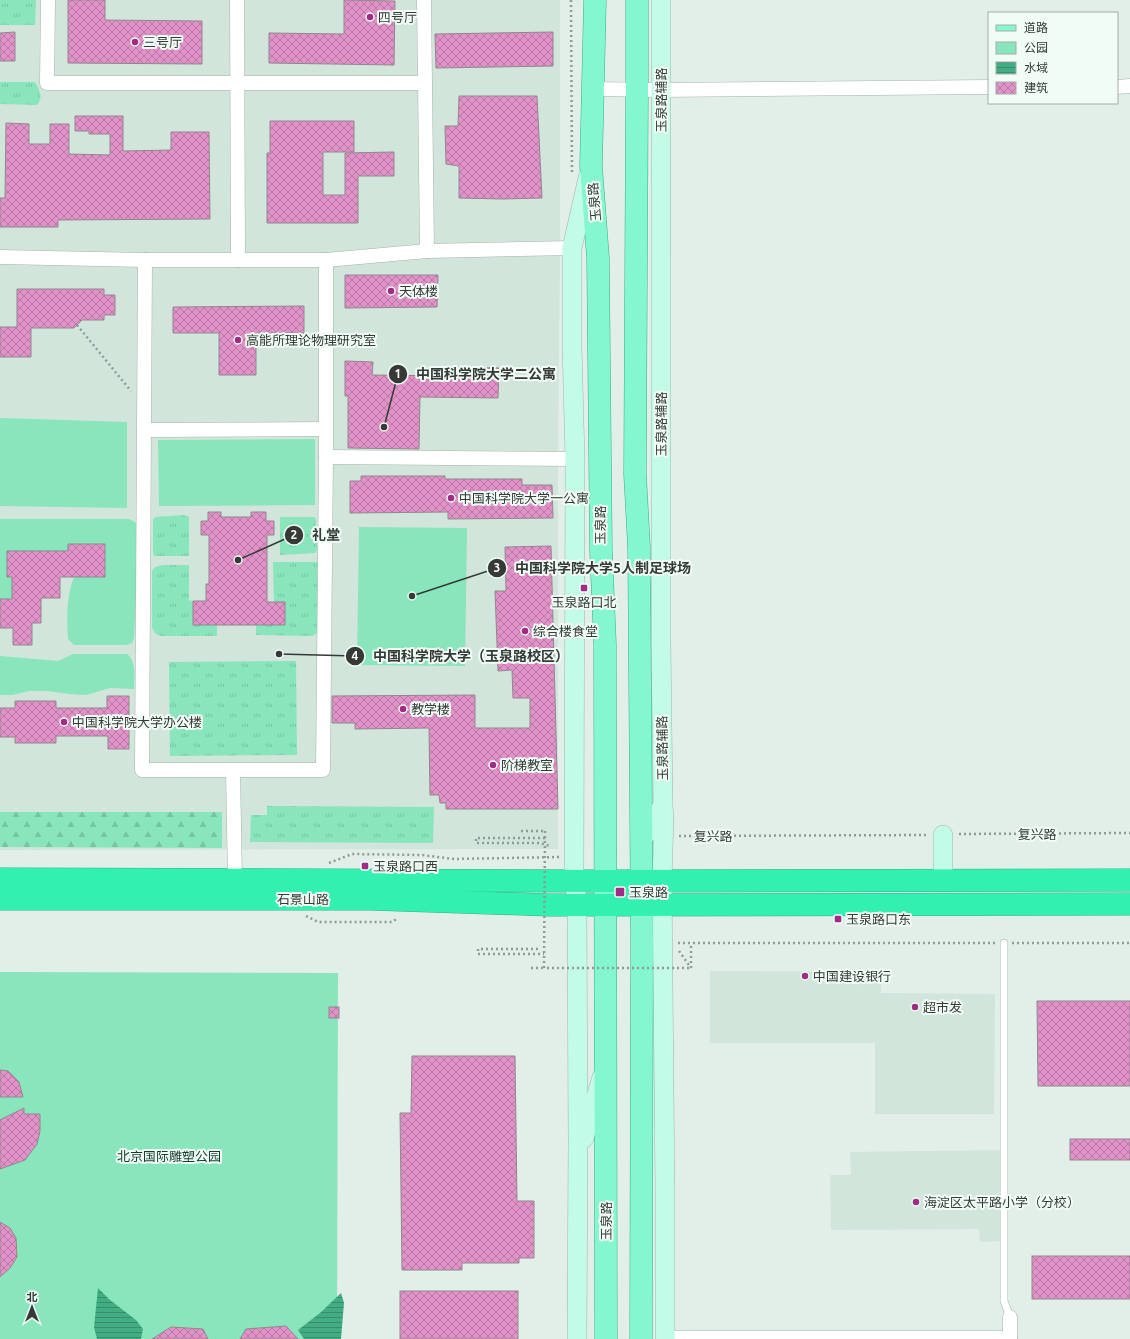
<svg xmlns="http://www.w3.org/2000/svg" width="1130" height="1339" font-family="Ubuntu,'Noto Sans SC',sans-serif">
<defs>
<pattern id="grass-tufts" width="24" height="20" patternUnits="userSpaceOnUse"><rect width="24" height="20" fill="#88e5bc"/><path d="M3 7l-1-3M5 7V3M7 7l1-3M15 17l-1-3M17 17v-4M19 17l1-3" fill="none" stroke="#76c5a2"/></pattern>
<pattern id="forest-firs" width="22" height="20" patternUnits="userSpaceOnUse"><rect width="22" height="20" fill="#88e5bc"/><path d="M5 1l3.5 6h-7zM16 11l3.5 6h-7z" fill="#76c5a2"/></pattern>
<pattern id="water-rules" width="6" height="5" patternUnits="userSpaceOnUse"><rect width="6" height="5" fill="#42ac82"/><path d="M0 2.5h6" fill="none" stroke="#388d6b"/></pattern>
<pattern id="building-cross-hatch" width="8" height="8" patternUnits="userSpaceOnUse"><rect width="8" height="8" fill="#e193c9"/><path d="M0 0l8 8M0 8l8-8" fill="none" stroke="#b779a4"/></pattern>
</defs>
<rect width="100%" height="100%" fill="#e2eee8"/>
<!-- built -->
<g fill="#d1e5db">
<polygon points="0,0 560,0 560,258 558,458 558,849 0,850"/>
<polygon points="710,971 881,972 881,993 995,994 994,1114 875,1114 875,1043 710,1043"/>
<polygon points="1002,1150 1002,1241 980,1242 979,1229 831,1230 830,1175 851,1175 850,1152"/>
</g>
<!-- grass -->
<g fill="url(#grass-tufts)">
<polygon points="0,0 36,0 35,25 0,25"/>
<path d="M0,82H35C39,90 44,97 37,105L0,104Z"/>
<polygon points="183,515 189,517 189,556 154,556 153,552 153,519 156,517"/>
<polygon points="280,517 314,517 316,519 317,550 315,553 280,555"/>
<polygon points="273,562 317,562 319,625 317,633 313,636 256,635 256,625 285,624 285,602 274,602"/>
<polygon points="163,565 189,565 189,600 193,601 193,625 217,625 217,636 161,636 155,633 152,628 152,571 155,567"/>
<polygon points="296,661 297,755 170,756 169,662"/>
<polygon points="267,806 434,807 433,843 250,842 251,815 267,815"/>
</g>
<!-- forest -->
<polygon fill="url(#forest-firs)" points="0,812 222,812 222,848 0,847"/>
<!-- green -->
<g fill="#88e5bc">
<polygon points="0,418 127,422 127,508 0,506"/>
<polygon points="315,439 315,505 159,506 158,440"/>
<path d="M0,519H129L136,523L139,530L134,638L132,643L126,645H74L68,639C67,618 66,597 74,577H105V544H68V551H7V576L12,577V599H0Z"/>
<polygon points="359,527 467,528 465,666 357,665"/>
<path d="M73,654H127C137,662 134,678 134,689L110,688L86,695L69,694L48,691H29L12,695H0V656L58,661Z"/>
<polygon points="0,972 338,973 337,1339 0,1339"/>
</g>
<!-- water -->
<g fill="url(#water-rules)">
<polygon points="98,1288 110,1300 136,1320 143,1329 141,1339 97,1339 94,1327"/>
<polygon points="341,1293 344,1303 341,1339 304,1339 298,1330 320,1313"/>
</g>
<!-- building -->
<g fill="url(#building-cross-hatch)" stroke="#91878d">
<polygon points="68,0 105,0 105,20 202,21 202,64 68,63"/>
<polygon points="344,0 395,1 394,65 269,63 269,33 344,34"/>
<polygon points="15,32 15,61 0,61 0,33"/>
<polygon points="553,32 553,66 436,68 435,34"/>
<polygon points="459,96 537,96 542,198 502,199 459,198 459,166 446,164 445,126 458,126"/>
<polygon points="75,116 123,116 123,151 171,150 171,132 209,132 210,219 58,220 58,227 0,227 0,198 5,198 6,123 29,124 29,144 50,144 50,124 69,124 69,154 110,155 110,134 89,134 89,131 75,131"/>
<polygon points="270,121 354,121 354,152 323,152 323,195 345,195 345,153 394,152 394,176 358,176 358,223 267,223 267,153 270,153"/>
<polygon points="345,275 438,275 437,307 345,308"/>
<polygon points="17,289 104,289 104,295 115,295 115,315 104,315 104,320 82,320 74,328 31,328 31,357 0,357 0,327 17,327"/>
<polygon points="304,306 304,333 256,333 256,375 219,375 219,333 173,333 173,307"/>
<polygon points="345,361 373,362 372,375 454,376 455,367 499,368 498,398 420,397 419,449 348,448 348,396 345,396"/>
<polygon points="361,476 445,476 445,479 522,479 522,485 552,485 553,518 448,519 448,512 350,513 350,481 361,481"/>
<polygon points="208,512 221,512 221,517 251,517 251,512 266,512 266,521 274,521 274,535 267,535 267,602 285,602 285,625 193,625 193,601 206,601 206,584 209,584 209,535 201,535 201,521 208,521"/>
<polygon points="68,544 105,544 105,577 60,577 60,598 41,598 41,623 32,623 32,645 13,645 13,628 0,628 0,599 12,599 12,577 7,577 7,551 68,551"/>
<polygon points="551,546 558,809 446,809 446,803 440,803 439,795 430,795 429,728 355,729 355,723 332,723 332,696 475,695 475,728 530,728 530,698 513,698 512,670 498,671 495,591 506,591 505,547"/>
<polygon points="107,696 129,696 129,749 108,749 108,736 56,736 56,743 15,743 15,737 0,737 0,708 15,708 15,701 56,701 56,708 107,708"/>
<polygon points="1037,1001 1130,1001 1130,1086 1038,1086"/>
<rect x="329" y="1007" width="10" height="11"/>
<polygon points="412,1056 515,1056 517,1201 534,1201 534,1258 519,1258 519,1263 462,1263 462,1270 402,1270 400,1113 411,1113"/>
<polygon points="0,1070 8,1071 19,1082 23,1097 0,1097"/>
<polygon points="24,1108 24,1114 40,1114 40,1131 37,1144 25,1160 0,1169 0,1120"/>
<rect x="1070" y="1139" width="60" height="21"/>
<polygon points="0,1222 10,1228 16,1238 17,1257 10,1268 0,1277"/>
<rect x="1032" y="1256" width="98" height="43"/>
<rect x="400" y="1291" width="118" height="48"/>
<polygon points="286,1326 298,1339 240,1339 246,1329"/>
<polygon points="171,1327 203,1329 208,1339 152,1339"/>
</g>
<g fill="none" stroke-linecap="round" stroke-linejoin="round">
<defs>
<polyline id="lane" points="1004,943 1004,1301 1010,1317"/>
<g id="street">
<polyline points="48,0 47,83 424,83"/>
<polyline points="237,0 238,260"/>
<polyline points="424,0 427,251"/>
<polyline points="1117,87 1130,86"/>
<polyline points="593,89 661,90 989,87"/>
<polyline points="0,257 145,260 326,260 427,251 572,248"/>
<polyline points="145,260 142,770 323,770 326,457 326,260"/>
<polyline points="144,430 326,429"/>
<polyline points="326,457 575,459"/>
<polyline points="233,771 235,880"/>
<polyline points="1010,1317 1010,1339"/>
<polyline points="665,1338 1010,1338"/>
</g>
<g id="secondary">
<polyline points="663,806 664,818 662,880 665,1194 665,1339"/>
<polyline points="943,835 943,880"/>
<polyline points="641,841 655,821 663,804 661,644 661,0"/>
<polyline points="584,1138 602,1077"/>
<polyline points="577,1339 578,1142 577,905 574,873 575,459 572,346 572,248 588,178"/>
</g>
<g id="primary">
<polyline points="595,0 591,166 598,258 601,551 605,644 606,1339"/>
<polyline points="637,0 637,89 635,474 639,547 642,943 641,1339"/>
</g>
<g id="highway">
<polyline points="0,879 606,881 1130,880"/>
<polyline points="0,899 371,899 549,905 1130,904"/>
</g>
</defs>
<!-- lane casing -->
<use href="#lane" stroke="#a7b2ac" stroke-width="8"/>
<!-- street casing -->
<use href="#street" stroke="#a7b2ac" stroke-width="15"/>
<!-- secondary casing -->
<use href="#secondary" stroke="#a7b2ac" stroke-width="20"/>
<!-- primary casing -->
<use href="#primary" stroke="#33b186" stroke-width="23"/>
<!-- highway casing -->
<use href="#highway" stroke="#33b186" stroke-width="23"/>
<!-- path -->
<g stroke="#929a96" stroke-width="2.5" stroke-dasharray="2 3" stroke-linecap="butt">
<polyline points="571,0 572,173"/>
<polyline points="77,325 131,391"/>
<polyline points="521,831 545,831"/>
<polyline points="959,834 1130,833"/>
<polyline points="679,836 928,835"/>
<polyline points="545,838 476,838 476,843 540,843 550,846"/>
<polyline points="329,863 352,854 422,855 454,859 560,857"/>
<polyline points="306,916 318,922 392,922 398,918"/>
<polyline points="678,943 995,943"/>
<polyline points="1012,943 1130,943"/>
<polyline points="538,949 478,949 478,954 544,954"/>
<polyline points="679,951 691,968"/>
<polyline points="531,968 544,968"/>
<polyline points="691,968 691,943"/>
</g>
<!-- lane -->
<use href="#lane" stroke="#fff" stroke-width="7"/>
<!-- street -->
<use href="#street" stroke="#fff" stroke-width="14"/>
<!-- secondary -->
<use href="#secondary" stroke="#c2fbe7" stroke-width="19"/>
<!-- primary -->
<use href="#primary" stroke="#84f7d0" stroke-width="22"/>
<!-- highway -->
<use href="#highway" stroke="#32f1b0" stroke-width="22"/>
<!-- path-bridge -->
<polyline stroke="#929a96" stroke-width="2.5" stroke-dasharray="2 3" stroke-linecap="butt" points="545,831 544,968 691,968"/>
</g>
<!-- markers -->
<g fill="#a12c86" stroke="#f0fcf5" stroke-width="1.5">
<circle cx="370" cy="17" r="4"/>
<circle cx="135" cy="42" r="4"/>
<circle cx="391" cy="291" r="4"/>
<circle cx="238" cy="340" r="4"/>
<circle cx="451" cy="498" r="4"/>
<rect x="580" y="584" width="8" height="8" rx="2"/>
<circle cx="525" cy="631" r="4"/>
<circle cx="403" cy="709" r="4"/>
<circle cx="64" cy="722" r="4"/>
<circle cx="493" cy="765" r="4"/>
<rect x="361" y="862" width="8" height="8" rx="2"/>
<rect x="615" y="887" width="10" height="10" rx="2"/>
<rect x="834" y="915" width="8" height="8" rx="2"/>
<circle cx="805" cy="976" r="4"/>
<circle cx="915" cy="1007" r="4"/>
<circle cx="916" cy="1202" r="4"/>
</g>
<g text-anchor="middle" dominant-baseline="central" stroke-width="4" stroke-linejoin="round" paint-order="stroke">
<!-- poi labels -->
<g font-size="13" fill="#353a37" stroke="#f0fcf5" text-anchor="start">
<text x="378" y="17">四号厅</text>
<text x="143" y="42">三号厅</text>
<text x="399" y="291">天体楼</text>
<text x="246" y="340">高能所理论物理研究室</text>
<text x="459" y="498">中国科学院大学一公寓</text>
<text x="584" y="602" text-anchor="middle">玉泉路口北</text>
<text x="533" y="631">综合楼食堂</text>
<text x="411" y="709">教学楼</text>
<text x="72" y="722">中国科学院大学办公楼</text>
<text x="501" y="765">阶梯教室</text>
<text x="373" y="866">玉泉路口西</text>
<text x="629" y="892">玉泉路</text>
<text x="846" y="919">玉泉路口东</text>
<text x="813" y="976">中国建设银行</text>
<text x="923" y="1007">超市发</text>
<text x="924" y="1202">海淀区太平路小学（分校）</text>
</g>
<!-- street labels -->
<g font-size="13" fill="#353a37" stroke="#f0fcf5">
<text transform="translate(661 100) rotate(-90)">玉泉路辅路</text>
<text transform="translate(594 202) rotate(-95)">玉泉路</text>
<text transform="translate(661 424) rotate(-90)">玉泉路辅路</text>
<text transform="translate(600 525) rotate(-90)">玉泉路</text>
<text transform="translate(662 748) rotate(-91)">玉泉路辅路</text>
<text x="1037" y="834">复兴路</text>
<text x="713" y="836">复兴路</text>
<text x="303" y="899">石景山路</text>
<text transform="translate(606 1221) rotate(-90)">玉泉路</text>
</g>
<!-- park labels -->
<g font-size="13" fill="#113e2d" stroke="#f0fcf5">
<text x="169" y="1156">北京国际雕塑公园</text>
</g>
</g>
<!-- callouts -->
<path fill="none" stroke="#353a37" stroke-width="1.5" d="M384 427L398 374M238 560L294 535M412 596L497 568M279 654L355 656"/>
<g fill="#353a37" stroke="#f0fcf5" stroke-width="1.5">
<circle cx="384" cy="427" r="4"/>
<circle cx="238" cy="560" r="4"/>
<circle cx="412" cy="596" r="4"/>
<circle cx="279" cy="654" r="4"/>
<circle cx="398" cy="374" r="10"/>
<circle cx="294" cy="535" r="10"/>
<circle cx="497" cy="568" r="10"/>
<circle cx="355" cy="656" r="10"/>
</g>
<g font-size="12" text-anchor="middle" font-weight="bold" fill="#fff">
<text x="398" y="378">1</text>
<text x="294" y="539">2</text>
<text x="497" y="572">3</text>
<text x="355" y="660">4</text>
</g>
<g font-size="14" text-anchor="middle" font-weight="bold" fill="#353a37" stroke="#f0fcf5" stroke-width="4" stroke-linejoin="round" paint-order="stroke">
<text x="486" y="379">中国科学院大学二公寓</text>
<text x="326" y="540">礼堂</text>
<text x="603" y="573">中国科学院大学5人制足球场</text>
<text x="471" y="661">中国科学院大学（玉泉路校区）</text>
</g>
<!-- legend -->
<rect x="988" y="12" width="130" height="92" fill="#f0fcf5" stroke="#a5aea9"/>
<rect x="996" y="25" width="20" height="6" fill="#84f7d0" stroke="#a5aea9"/>
<text x="1024" y="32" font-size="12" fill="#353a37">道路</text>
<rect x="996" y="42" width="20" height="12" fill="#88e5bc" stroke="#a5aea9"/>
<text x="1024" y="52" font-size="12" fill="#353a37">公园</text>
<rect x="996" y="62" width="20" height="12" fill="url(#water-rules)" stroke="#a5aea9"/>
<text x="1024" y="72" font-size="12" fill="#353a37">水域</text>
<rect x="996" y="82" width="20" height="12" fill="url(#building-cross-hatch)" stroke="#a5aea9"/>
<text x="1024" y="92" font-size="12" fill="#353a37">建筑</text>
<!-- north arrow -->
<g transform="translate(32 1307)" stroke="#f0fcf5" stroke-width="3" paint-order="stroke">
<path d="M0-3L7 15L0 10L-7 15Z" fill="#353a37"/>
<text y="-6" font-size="11" font-weight="bold" text-anchor="middle" fill="#353a37">北</text>
</g>
</svg>
